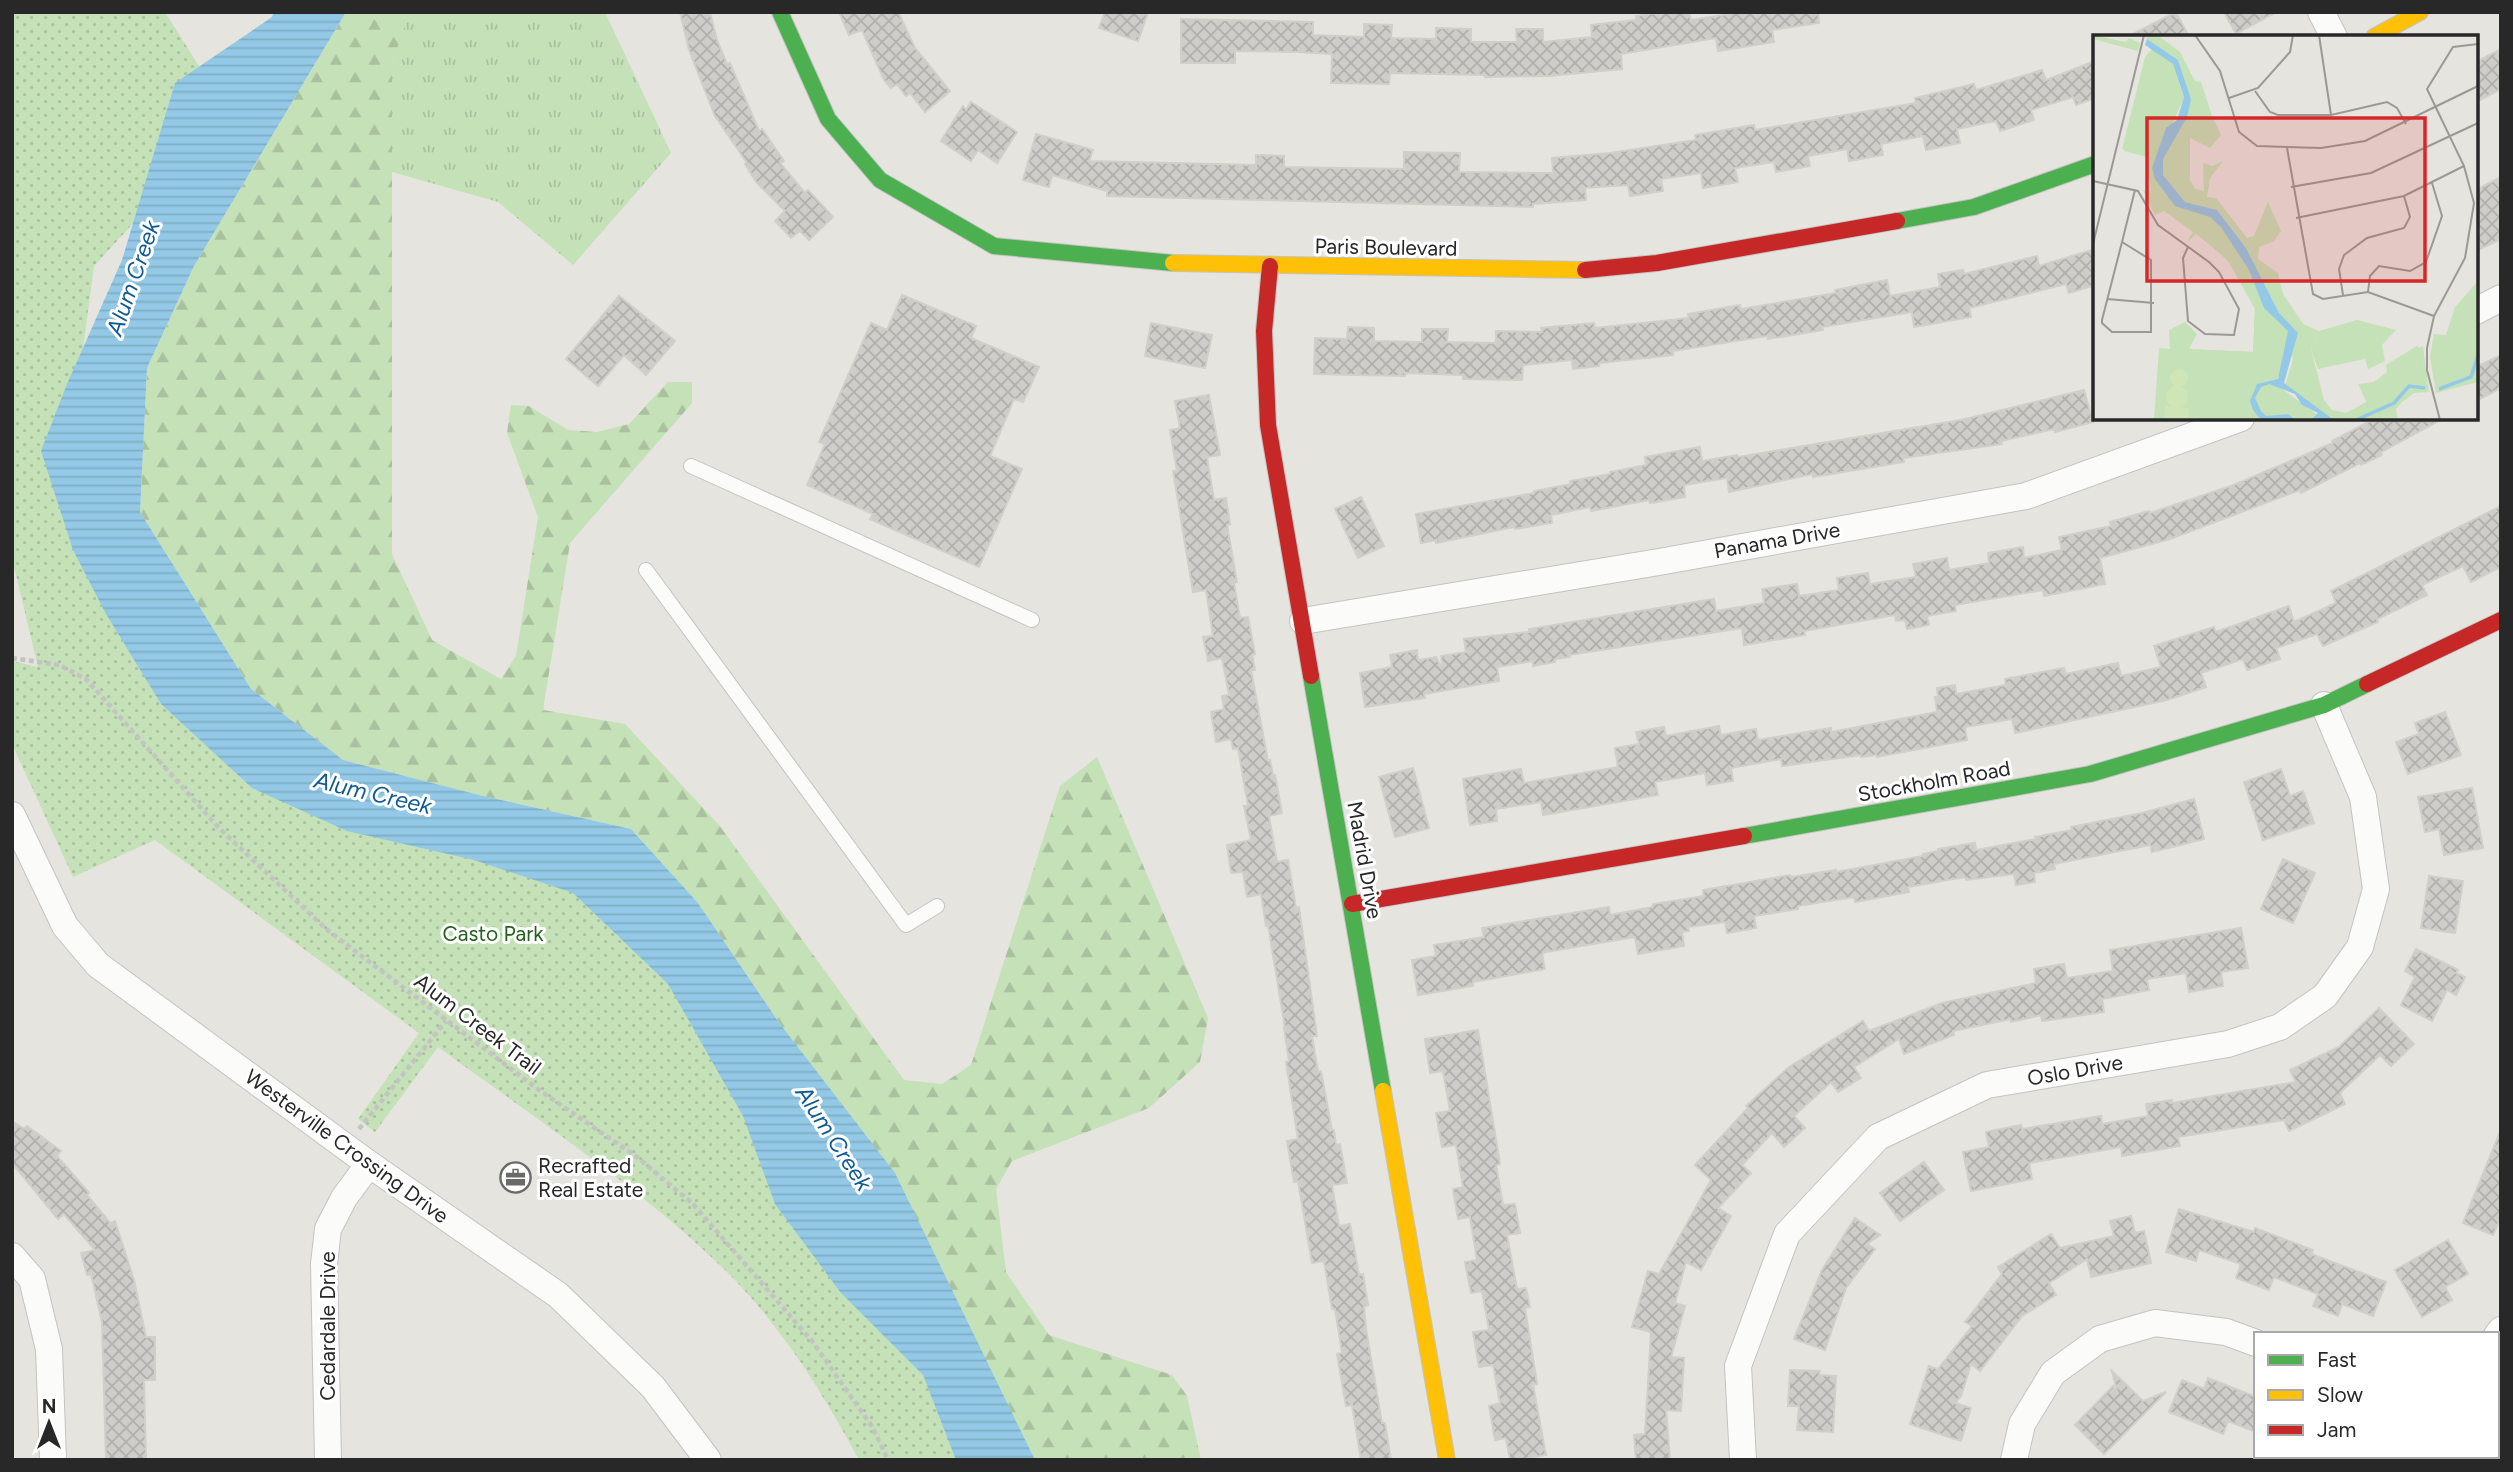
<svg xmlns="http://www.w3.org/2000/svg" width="2513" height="1472" font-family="Figtree,sans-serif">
<defs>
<pattern id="grass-tufts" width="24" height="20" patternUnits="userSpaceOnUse" patternTransform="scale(1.75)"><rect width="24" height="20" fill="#c5e1b8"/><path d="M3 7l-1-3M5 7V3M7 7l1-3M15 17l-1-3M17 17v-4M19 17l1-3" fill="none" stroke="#a9c19e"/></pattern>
<pattern id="forest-firs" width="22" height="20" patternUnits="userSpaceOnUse" patternTransform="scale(1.75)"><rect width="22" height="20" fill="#c5e1b8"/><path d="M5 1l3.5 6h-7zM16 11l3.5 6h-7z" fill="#a9c19e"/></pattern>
<pattern id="park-dots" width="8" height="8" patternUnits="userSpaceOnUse" patternTransform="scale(1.75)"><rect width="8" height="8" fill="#c5e1b8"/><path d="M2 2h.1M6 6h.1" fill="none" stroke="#a9c19e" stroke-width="1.8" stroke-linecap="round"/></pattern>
<pattern id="water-rules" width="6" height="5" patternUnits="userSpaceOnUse" patternTransform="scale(1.75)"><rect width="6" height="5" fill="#93c9e6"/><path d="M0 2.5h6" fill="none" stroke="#7fadc5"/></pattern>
<pattern id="building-cross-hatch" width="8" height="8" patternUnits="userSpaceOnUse" patternTransform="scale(1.75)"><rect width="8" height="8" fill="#cfcdc9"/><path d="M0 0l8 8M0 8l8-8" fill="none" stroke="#b2b0ad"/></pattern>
</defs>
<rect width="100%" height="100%" fill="#e6e4de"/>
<!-- grass -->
<polygon fill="url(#grass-tufts)" points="408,12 605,12 671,153 573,265 498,202 392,172 392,65"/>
<!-- forest -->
<polygon fill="url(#forest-firs)" points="346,12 409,12 392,65 392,554 432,640 501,679 516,656 538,517 507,433 511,405 529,406 568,430 597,432 629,424 668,382 692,382 692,403 570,543 543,710 625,724 719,825 904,1080 942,1084 971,1065 1060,786 1097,757 1208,1018 1200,1062 1149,1108 1012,1161 996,1189 1006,1272 1049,1335 1172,1375 1187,1396 1201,1460 1035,1460 994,1378 780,1024 698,903 631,829 479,795 343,760 251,689 140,512 147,368 194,266"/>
<!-- park -->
<path fill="url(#park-dots)" d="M12,12H165L231,117L94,266L68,461L139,618L368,789L564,818L980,1460H859C822,1391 780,1324 724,1269C637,1185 535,1118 438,1047L375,1132L358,1119L419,1033L155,840L73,877L12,744V661L38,667L12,558Z"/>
<!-- water -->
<polygon fill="url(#water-rules)" points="274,12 346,12 194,266 147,368 140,512 251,689 343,760 479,795 631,829 698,903 780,1024 895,1173 1035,1460 956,1460 923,1375 841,1293 775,1204 743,1116 668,984 573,893 474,860 347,831 252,788 161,704 106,614 73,550 41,451 67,384 122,260 175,83 272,17"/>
<!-- building -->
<g fill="url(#building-cross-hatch)" stroke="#d1cfca" stroke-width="2">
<polygon points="680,12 710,12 717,40 727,64 730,63 759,131 762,129 784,161 780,163 805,193 808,190 833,217 809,240 800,231 791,238 775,221 785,211 756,182 745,164 747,163 715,116 689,50"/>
<polygon points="839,12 902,12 899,14 915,48 950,91 925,112 910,93 906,96 897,84 891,88 884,80 862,30 849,35"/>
<polygon points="1105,12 1148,12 1138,41 1099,28"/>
<polygon points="1661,12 1689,12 1691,20 1741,12 1818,12 1819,23 1772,30 1774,42 1718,51 1716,38 1621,54 1622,69 1549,76 1485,77 1485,75 1390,73 1389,84 1331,83 1332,54 1297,52 1235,51 1235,63 1181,63 1181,19 1313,22 1313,35 1364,37 1364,24 1392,25 1391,38 1436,39 1436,28 1471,29 1471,42 1517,42 1516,29 1543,29 1543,42 1592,37 1591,25 1636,20 1636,16"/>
<polygon points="2176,12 2189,37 2127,37"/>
<polygon points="2224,12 2276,12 2236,34"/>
<polygon points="2501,49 2501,89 2476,102 2476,62"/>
<polygon points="2095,61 2095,98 2076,105 2073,97 2031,110 2034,120 2000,131 1996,121 1957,129 1960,143 1926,150 1923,136 1881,144 1883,155 1849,161 1847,149 1808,156 1810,166 1776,172 1774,162 1735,168 1738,182 1703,188 1701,173 1661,179 1663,191 1630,196 1628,185 1585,188 1586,200 1533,204 1533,207 1107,196 1107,191 1052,175 1049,187 1023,180 1036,134 1093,150 1089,161 1256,165 1256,155 1284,156 1284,167 1404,169 1404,152 1460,153 1459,172 1553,173 1552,158 1610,153 1696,140 1695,135 1754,125 1755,130 1916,103 1915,98 1974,84 1976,90 2042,70 2046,80"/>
<polygon points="971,102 1017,132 997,163 978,150 971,161 941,141 963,106 966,110"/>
<polygon points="2501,177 2501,239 2476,251 2476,190"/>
<polygon points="2095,249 2095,285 2069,293 2066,284 1969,308 1971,317 1914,327 1912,312 1822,327 1823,330 1768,339 1767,336 1673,351 1673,355 1599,363 1599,366 1573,369 1572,360 1523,365 1522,380 1463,379 1463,375 1405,373 1405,376 1314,374 1315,338 1347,339 1348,327 1374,328 1374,341 1422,342 1422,329 1448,329 1447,342 1496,343 1496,331 1542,332 1541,328 1594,323 1595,328 1689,318 1688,314 1740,305 1741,309 1836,293 1835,290 1887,280 1890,296 1940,287 1938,274 1963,270 1964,274 2037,256 2039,266"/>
<polygon points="902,295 976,326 971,338 1039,367 1023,402 1014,399 990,456 1022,469 979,567 870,519 873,514 807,485 825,444 819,442 871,323 887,330"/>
<polygon points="619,296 675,341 646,375 624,355 598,386 566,359"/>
<polygon points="1151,323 1212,335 1205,368 1145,356"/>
<polygon points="2501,355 2501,388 2476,401 2476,367"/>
<polygon points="2084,390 2093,422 2055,432 2054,429 2001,441 2002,444 1903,458 1904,462 1813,477 1813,474 1729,492 1727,478 1684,485 1685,497 1650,503 1649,500 1591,511 1590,507 1551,515 1552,523 1515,529 1514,527 1436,543 1436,540 1421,543 1416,514 1534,493 1534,491 1571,484 1570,481 1610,474 1610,472 1646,465 1645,457 1700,447 1702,461 1737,455 1738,457 1961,420"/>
<polygon points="1209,395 1220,455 1207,457 1214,500 1226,498 1230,524 1227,525 1237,582 1234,583 1240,618 1248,617 1255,654 1252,655 1255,670 1251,670 1268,761 1270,760 1273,775 1275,775 1282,813 1269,816 1277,862 1288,860 1296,908 1299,907 1317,1036 1312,1036 1318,1072 1321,1071 1332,1130 1334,1130 1336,1145 1340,1144 1347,1183 1332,1185 1339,1226 1350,1224 1359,1275 1363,1274 1368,1305 1364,1306 1366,1329 1382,1423 1385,1423 1391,1460 1361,1460 1352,1405 1346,1406 1337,1354 1342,1353 1335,1309 1332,1309 1324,1261 1312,1263 1298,1181 1294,1182 1287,1141 1298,1139 1286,1062 1289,1061 1284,1028 1285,1028 1268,925 1266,926 1261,894 1247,897 1243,872 1231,873 1227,845 1251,840 1244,806 1248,806 1238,748 1233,749 1231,739 1216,742 1211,712 1224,709 1222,696 1229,695 1222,658 1208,661 1203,637 1213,636 1206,590 1193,592 1173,471 1177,471 1170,430 1180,428 1175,401"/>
<polygon points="2376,418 2444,418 2381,452 2382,455 2361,465 2360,463 2301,493 2300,490 2170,539 2100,558 2105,584 2044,596 2043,590 1955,605 1956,611 1927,616 1929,625 1907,629 1905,620 1896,621 1895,615 1804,631 1805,635 1744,645 1742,628 1569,655 1570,657 1555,659 1555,662 1533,666 1533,661 1497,667 1499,681 1424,694 1425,698 1365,707 1360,673 1392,667 1390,655 1417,650 1418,660 1436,657 1440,665 1442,664 1441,656 1466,652 1464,639 1529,632 1529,629 1714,599 1716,611 1764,603 1762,589 1797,584 1799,596 1839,590 1837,578 1868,573 1870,584 1916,577 1913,564 1947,558 1949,570 1989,563 1988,553 2023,547 2024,558 2062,550 2059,537 2111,526 2110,522 2149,511 2150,513 2231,486 2333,443 2332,441"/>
<polygon points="1361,497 1384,546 1358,558 1335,509"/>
<polygon points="2501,506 2501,567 2471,582 2463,566 2422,585 2427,595 2377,619 2378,622 2323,646 2317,634 2276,648 2280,659 2247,670 2243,659 2201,673 2206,687 2167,700 2015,733 2012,719 1965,727 1967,740 1877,757 1876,755 1861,757 1861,755 1782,766 1781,759 1731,768 1733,781 1707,785 1705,773 1655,782 1658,795 1543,815 1541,802 1496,809 1497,821 1470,825 1463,779 1521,769 1524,783 1618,767 1615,748 1639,744 1636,732 1664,727 1666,736 1719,726 1721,735 1756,729 1758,740 1831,728 1831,732 1937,712 1935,697 1938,697 1937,688 1955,685 1956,694 2006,685 2005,679 2064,668 2066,674 2118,663 2121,676 2161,667 2154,646 2214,627 2216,632 2289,606 2294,622 2336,603 2331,591"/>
<polygon points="2445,712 2461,755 2408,774 2396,742 2419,734 2415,723"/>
<polygon points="1413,768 1429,828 1395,837 1379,777"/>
<polygon points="2281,769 2290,796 2303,791 2314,823 2263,840 2244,782"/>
<polygon points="2472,788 2483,848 2444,855 2439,829 2425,832 2418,797"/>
<polygon points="2194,799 2204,839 2152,852 2150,845 2054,864 2055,869 2034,873 2035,882 2016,885 2014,874 1966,880 1965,877 1908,887 1909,892 1855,902 1854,897 1798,906 1798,909 1754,916 1756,928 1727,933 1725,922 1688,927 1689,931 1682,932 1684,946 1638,954 1635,937 1546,952 1542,954 1545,969 1473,982 1473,986 1418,995 1412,960 1436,956 1434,945 1484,937 1482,928 1609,907 1610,915 1653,907 1653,904 1704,896 1703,890 1790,875 1791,877 1836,870 1836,872 1923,856 1923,854 1938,851 1938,849 1975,843 1976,850 2036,839 2035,837 2072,830 2071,827 2142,813"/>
<polygon points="2283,859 2315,873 2293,923 2261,909"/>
<polygon points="2429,876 2463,881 2455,933 2421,928"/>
<polygon points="2241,928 2248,968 2221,972 2223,986 2189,992 2186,973 2147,979 2149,990 2102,999 2104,1012 2042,1021 2041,1015 2011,1022 2011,1019 1953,1031 1954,1035 1904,1054 1899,1039 1854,1067 1861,1078 1838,1092 1831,1082 1794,1116 1805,1128 1784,1147 1772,1133 1742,1165 1751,1173 1718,1208 1731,1216 1701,1270 1686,1262 1675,1303 1685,1306 1671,1357 1684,1358 1681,1411 1666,1410 1670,1460 1636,1460 1634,1435 1645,1434 1651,1332 1632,1327 1648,1271 1659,1274 1711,1180 1695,1165 1748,1108 1746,1106 1789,1067 1863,1021 1869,1031 1942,1003 2036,983 2034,969 2064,964 2067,978 2113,971 2110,950"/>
<polygon points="2416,949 2458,970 2456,973 2465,977 2456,995 2447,990 2432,1021 2401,1005 2415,977 2405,971"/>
<polygon points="2379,1008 2414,1044 2391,1066 2380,1055 2340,1093 2345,1104 2289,1131 2284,1120 2178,1137 2180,1146 2122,1156 2121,1147 2029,1163 2032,1179 1971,1191 1963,1152 1989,1147 1986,1132 2021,1125 2022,1129 2101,1116 2102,1124 2148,1116 2146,1104 2172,1100 2172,1103 2296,1082 2290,1070 2339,1047"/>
<polygon points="1478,1030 1500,1164 1496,1165 1503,1205 1515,1204 1520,1233 1507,1235 1517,1289 1526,1288 1530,1307 1525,1308 1537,1384 1533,1385 1546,1455 1519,1460 1510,1460 1506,1438 1495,1440 1489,1406 1500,1403 1493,1365 1479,1367 1473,1332 1489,1330 1482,1291 1471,1293 1465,1262 1477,1260 1470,1217 1458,1219 1453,1189 1463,1187 1456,1145 1442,1147 1436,1113 1450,1111 1443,1071 1430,1073 1425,1039"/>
<polygon points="12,1121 24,1129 27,1126 61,1151 57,1156 89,1193 87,1195 110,1223 115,1221 134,1280 146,1337 155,1337 155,1380 144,1380 146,1460 106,1460 102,1322 91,1274 87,1275 81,1253 95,1250 64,1214 58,1219 12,1163"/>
<polygon points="2500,1132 2501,1217 2493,1235 2463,1223"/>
<polygon points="1924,1162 1944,1190 1900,1221 1880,1193"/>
<polygon points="2179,1209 2254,1232 2255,1228 2313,1250 2311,1254 2386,1282 2373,1316 2342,1304 2338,1316 2313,1306 2318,1294 2274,1277 2269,1290 2236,1278 2241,1264 2199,1250 2196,1261 2166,1252"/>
<polygon points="2131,1216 2135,1233 2144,1231 2151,1263 2091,1277 2087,1259 2049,1283 2056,1295 2022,1316 1980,1371 1971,1364 1961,1396 1955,1403 1971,1408 1961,1441 1910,1424 1929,1366 1938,1369 1972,1326 1965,1322 2002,1274 1998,1267 2051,1234 2060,1248 2114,1236 2110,1221"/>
<polygon points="1855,1218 1880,1235 1867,1244 1875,1249 1846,1288 1825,1350 1794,1339 1822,1270"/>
<polygon points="2448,1240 2468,1274 2445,1287 2452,1300 2422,1317 2395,1270"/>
<polygon points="1790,1370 1820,1371 1819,1375 1836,1376 1833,1432 1797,1430 1799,1406 1788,1406"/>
<polygon points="2112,1371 2143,1401 2166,1392 2104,1454 2075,1425 2113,1386 2117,1392"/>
<polygon points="2208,1378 2256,1397 2256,1432 2228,1421 2223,1434 2169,1412 2182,1380 2204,1389"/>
</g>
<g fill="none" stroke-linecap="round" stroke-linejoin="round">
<defs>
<g id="lane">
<polyline points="691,466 1032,620"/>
<polyline points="646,570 906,925 937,906"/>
</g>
<g id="street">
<polyline points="2321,12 2334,37"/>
<polyline points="2476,311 2501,298"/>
<polyline points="1303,621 1659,562 2026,496 2241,418"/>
<polyline points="12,815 65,926 98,965 369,1164 558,1295 653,1387 708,1460"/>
<polyline points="12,1256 32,1279 49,1349 53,1460"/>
<polyline points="2497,1335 2501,1330"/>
<polyline points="328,1460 324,1264 328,1229 344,1198 369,1164"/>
<polyline points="1743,1460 1738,1366 1787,1234 1878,1137 1987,1085 2228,1044 2280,1027 2325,996 2360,947 2376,889 2363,797 2324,705"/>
<polyline points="2014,1460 2022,1424 2053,1373 2100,1339 2155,1323 2226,1332 2256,1343"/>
</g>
<g id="fast">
<polyline points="780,12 828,119 880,180 994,246 1173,263"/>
<polyline points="1897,221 1974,207 2095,164"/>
<polyline points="1311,676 1383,1091"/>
<polyline points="1744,836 2090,774 2324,705 2367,684"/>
</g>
<g id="slow">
<polyline points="2374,37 2420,12"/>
<polyline points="1173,263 1585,270"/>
<polyline points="1383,1091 1447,1460"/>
</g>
<g id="jam">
<polyline points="1270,266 1264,331 1268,425 1311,676"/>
<polyline points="1585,270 1657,263 1897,221"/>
<polyline points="2367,684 2501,620"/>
<polyline points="1352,904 1744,836"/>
</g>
</defs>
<!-- lane casing -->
<use href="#lane" stroke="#c4c3c3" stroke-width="16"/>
<!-- street casing -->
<use href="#street" stroke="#c4c3c3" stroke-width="28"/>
<!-- fast casing -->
<use href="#fast" stroke="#c4c3c3" stroke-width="18"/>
<!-- slow casing -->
<use href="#slow" stroke="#c4c3c3" stroke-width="18"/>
<!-- jam casing -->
<use href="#jam" stroke="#c4c3c3" stroke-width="18"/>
<!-- path -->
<g stroke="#c4c3c3" stroke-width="4.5" stroke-dasharray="5 3.5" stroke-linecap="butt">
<polyline points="12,658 59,665 86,679 218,827 326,929 539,1090 637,1157 693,1204 812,1341 873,1428 888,1460"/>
<polyline points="359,1129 446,1021"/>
</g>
<!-- lane -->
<use href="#lane" stroke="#fbfbfa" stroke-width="14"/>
<!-- street -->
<use href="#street" stroke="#fbfbfa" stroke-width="26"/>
<!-- fast -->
<use href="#fast" stroke="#4caf50" stroke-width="16"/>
<!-- slow -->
<use href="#slow" stroke="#ffc107" stroke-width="16"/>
<!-- jam -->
<use href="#jam" stroke="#c62828" stroke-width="16"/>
</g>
<!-- icons -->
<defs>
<symbol id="office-ring" viewBox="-11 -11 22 22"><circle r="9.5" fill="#fff" stroke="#6a6a68" stroke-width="1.5"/><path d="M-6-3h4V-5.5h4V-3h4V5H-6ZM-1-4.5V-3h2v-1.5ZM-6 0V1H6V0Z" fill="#6a6a68"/></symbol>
</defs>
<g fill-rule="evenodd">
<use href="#office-ring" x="498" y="1160" width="35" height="35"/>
</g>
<g text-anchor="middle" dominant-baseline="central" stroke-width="6" stroke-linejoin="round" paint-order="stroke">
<!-- street labels -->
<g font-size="21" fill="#282828" stroke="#fff">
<text transform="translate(1386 247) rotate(1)">Paris Boulevard</text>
<text transform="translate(1777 540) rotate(-10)">Panama Drive</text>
<text transform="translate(1934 781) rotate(-10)">Stockholm Road</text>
<text transform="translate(1365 860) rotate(80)">Madrid Drive</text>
<text transform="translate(478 1024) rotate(37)">Alum Creek Trail</text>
<text transform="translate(2075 1070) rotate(-10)">Oslo Drive</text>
<text transform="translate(347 1146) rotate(36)">Westerville Crossing Drive</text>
<text transform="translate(327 1326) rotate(-90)">Cedardale Drive</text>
</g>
<!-- park labels -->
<g font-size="21" fill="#24611c" stroke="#fff">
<text x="493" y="933">Casto Park</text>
</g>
<!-- poi labels -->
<g font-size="21" fill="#282828" stroke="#fff" text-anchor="start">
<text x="538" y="1165">Recrafted<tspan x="538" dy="24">Real Estate</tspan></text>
</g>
<!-- water labels -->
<g font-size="23" font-style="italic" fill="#125b92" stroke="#fff">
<text transform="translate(133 278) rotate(-71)">Alum Creek</text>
<text transform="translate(373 793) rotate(13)">Alum Creek</text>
<text transform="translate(834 1138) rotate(57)">Alum Creek</text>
</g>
</g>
<!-- overview -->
<g transform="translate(2093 35)">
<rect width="385" height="385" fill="#e6e4de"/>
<path d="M0,0L32,7L36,3L47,8L45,16L0,4ZM119,81L128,100L117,113L97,103V91L99,85ZM264,285L303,295L289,310L292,326L275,334L272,324L225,334L218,314L226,296ZM325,310L323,340L274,368L265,349L281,347L294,337L293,330Z" fill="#c5e1b8"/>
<path d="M55,0L67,2L87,17L102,46L108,47L119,81L99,85L97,91V145L102,154L111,156L110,128L120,131L130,126L117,143L114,162L123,163L154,203L161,201L175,167L188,196L181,206L166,212L165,224L185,238L190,259L210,289L226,296L218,314L231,365L239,375L253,378L323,340L324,313L330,311L336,357L321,358L309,367L303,374L305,385H241L192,351L200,324L186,278L153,213L124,175L92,167L70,140V124L98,64L85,25L54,4ZM59,14L80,29L91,63L59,133L72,161L117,182L193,320L184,345L95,314L160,317L162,274L140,231L120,212L55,144L54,122L29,114L52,22Z" fill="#c5e1b8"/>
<path d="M50,41L80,96L64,113L62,134L69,152L95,171L116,174L156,229L170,263L202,302L182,349L232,385H61L66,313L77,314L76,295L92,287L104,299L96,314L160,317L162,274L134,224L103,199L94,207L100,197L71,176L62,180L50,155L58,157L54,122L31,116ZM385,246V347L343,358L337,322L341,299L353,300L362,272Z" fill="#c5e1b8"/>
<path d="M77 343a9 9 0 1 1 18 0a9 9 0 1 1-18 0ZM73 362a11 11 0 1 1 22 0a11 11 0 1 1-22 0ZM72,371L96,373L95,385H71Z" fill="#cfe5b5"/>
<path d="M54,4L85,25L98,64L94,82L70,124V140L92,167L124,175L153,213L186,278L205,298L191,348L241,385H218L225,378L209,370L202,359L176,349L168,352L162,363L168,376L173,381L195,379L203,385H168L160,375L157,366L164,349L185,344L195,296L171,273L156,235L128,192L117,182L82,171L62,144L59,133L73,93L84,85L91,62L80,29L52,10Z" fill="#93c9e6"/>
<path fill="none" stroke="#93c9e6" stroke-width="3.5" d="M346,354L378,342L385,320M263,385L301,368L316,351L332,353"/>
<path fill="none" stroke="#9a9995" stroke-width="2" d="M102,0L127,36L146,97L164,111L228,113L272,106L385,51M226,0L238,80M162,56L177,77L185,80H238L294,67L304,73L313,89M136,63L165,53L197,17L200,0M194,113L220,259L230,264L275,257L341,281M0,146L45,156L65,190L116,227L126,237L146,274L141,300L112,299L95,286L90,223L95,212M198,152L278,138L385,88M203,183L311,161L371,131M29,207L58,225V297H19L9,288V285L29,207L42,155M0,209L51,0M275,257L277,241L286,231L317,236L333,227L349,181L339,148M250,260L246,234L251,220L274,203L311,193L317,182L311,161M14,264L61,268M347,385L334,335V313L341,281L372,223L381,168L371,131L334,54L360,12L385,9"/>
<path fill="#d62828" fill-opacity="0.15" stroke="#d62828" stroke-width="3.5" d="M54,83H332V246H54Z"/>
<rect width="385" height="385" fill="none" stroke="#282828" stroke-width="3.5"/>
</g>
<!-- border -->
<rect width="2513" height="1472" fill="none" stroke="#282828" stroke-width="28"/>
<!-- legend -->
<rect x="2254" y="1332" width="245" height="126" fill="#ffffff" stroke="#a9a9a9" stroke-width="2"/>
<rect x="2268" y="1355" width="35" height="10" fill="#4caf50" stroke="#a9a9a9" stroke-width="2"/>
<text x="2317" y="1367" font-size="21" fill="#282828">Fast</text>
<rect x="2268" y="1390" width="35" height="10" fill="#ffc107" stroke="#a9a9a9" stroke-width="2"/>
<text x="2317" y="1402" font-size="21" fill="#282828">Slow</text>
<rect x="2268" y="1425" width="35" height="10" fill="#c62828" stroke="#a9a9a9" stroke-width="2"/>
<text x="2317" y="1437" font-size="21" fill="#282828">Jam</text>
<!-- north arrow -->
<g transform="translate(49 1423)" stroke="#ffffff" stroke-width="5" paint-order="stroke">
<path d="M0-5L12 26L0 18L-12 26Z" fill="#282828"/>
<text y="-10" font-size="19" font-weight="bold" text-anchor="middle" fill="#282828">N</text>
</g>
</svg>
